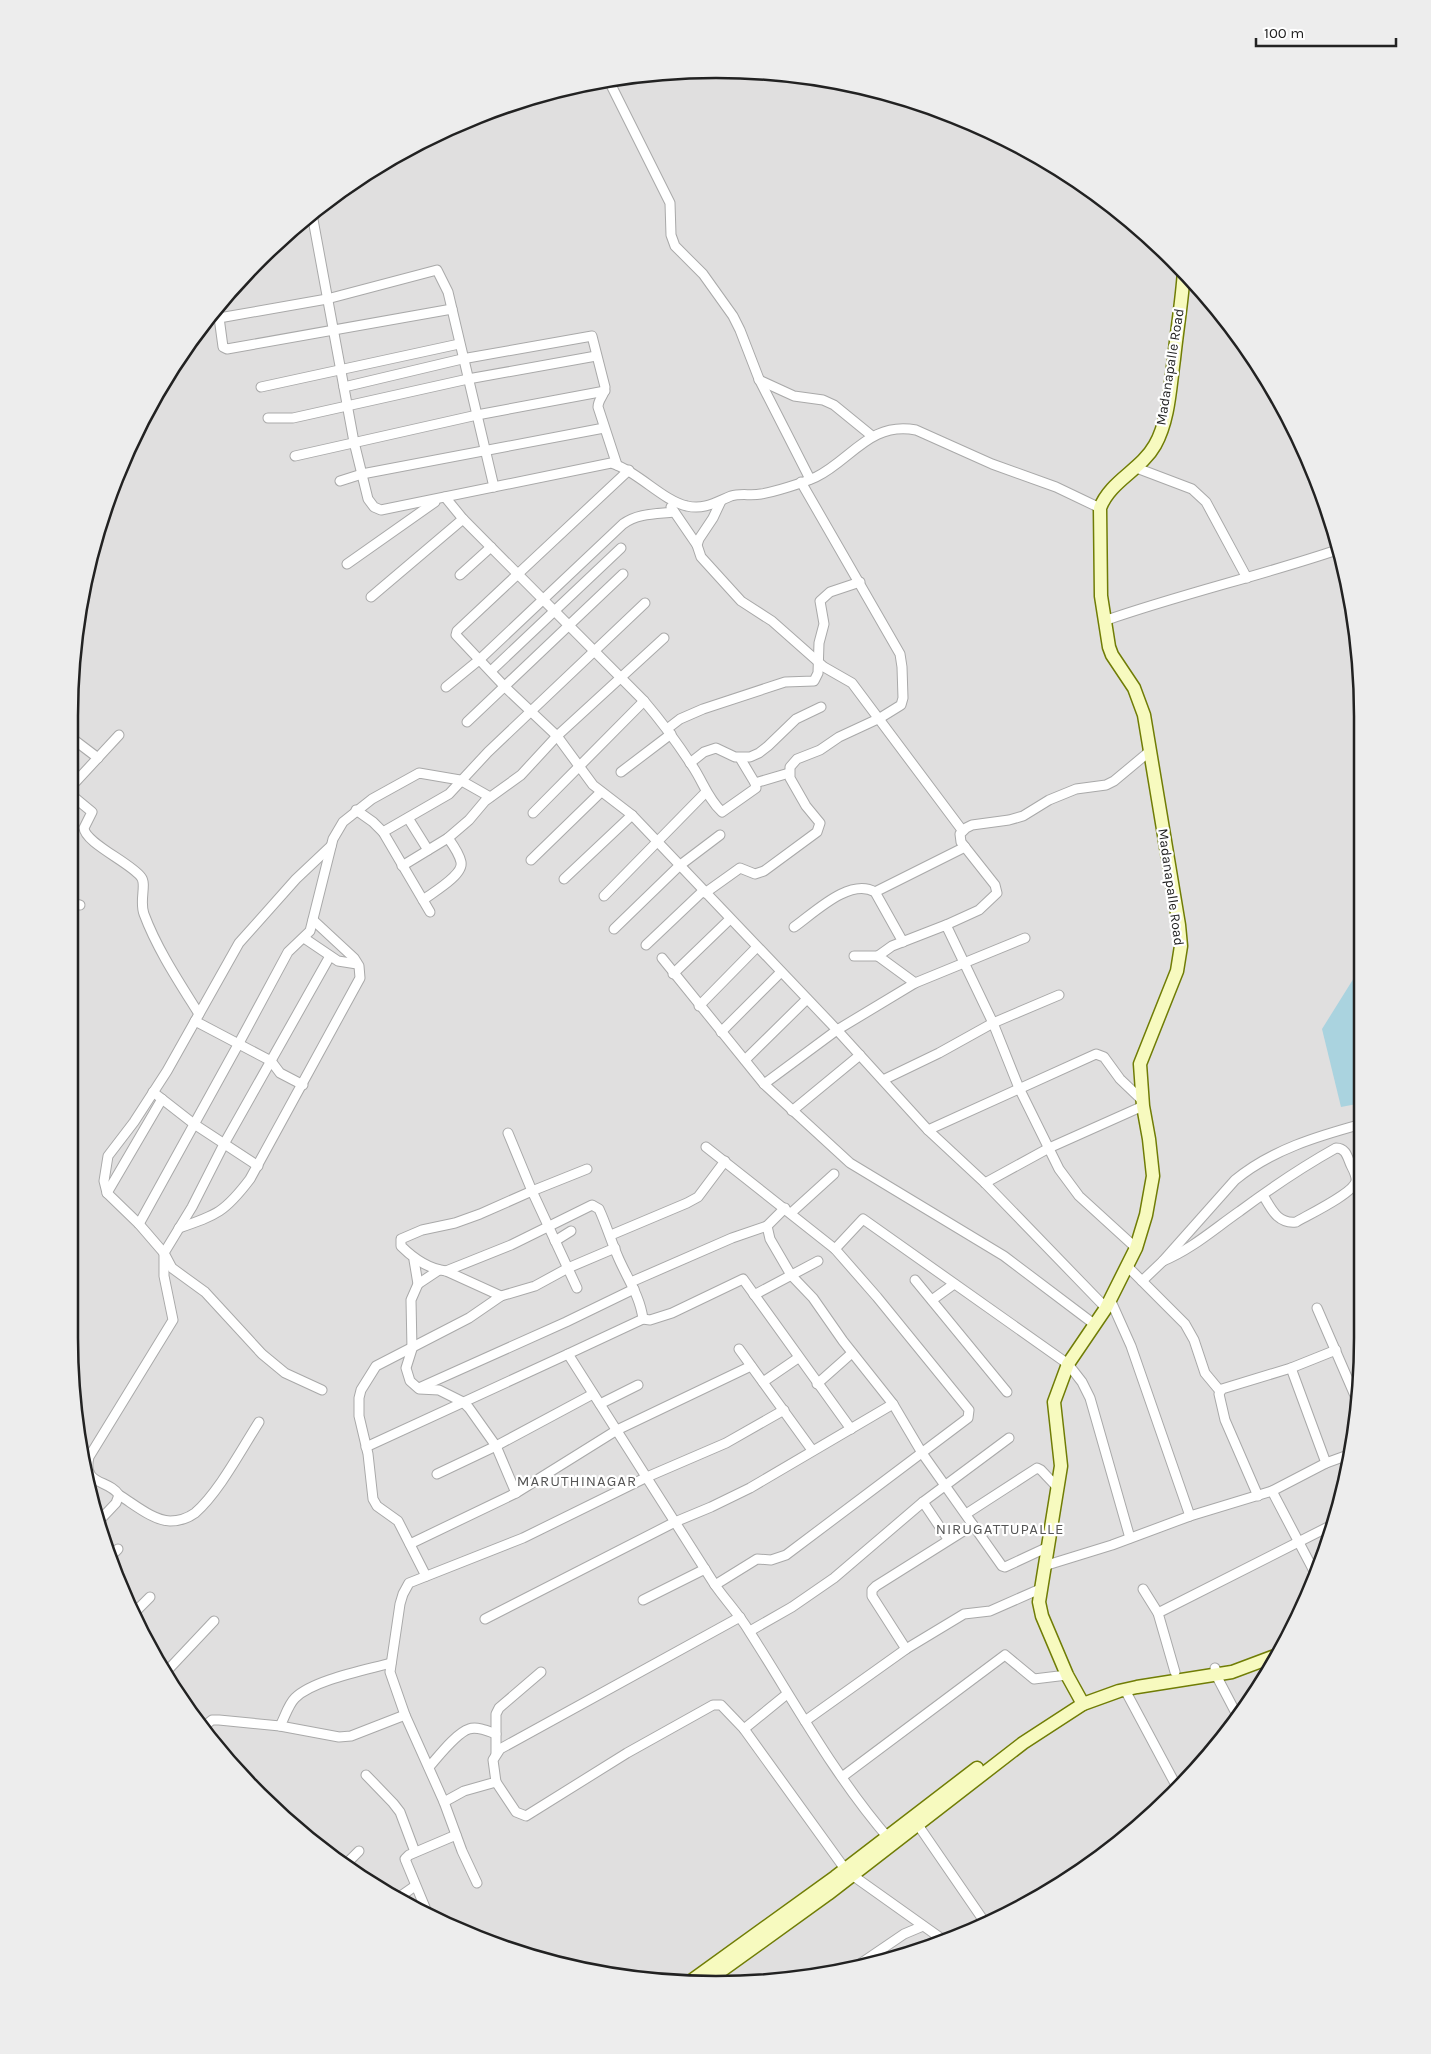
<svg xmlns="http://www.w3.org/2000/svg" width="1431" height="2054" font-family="Karla,sans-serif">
<rect width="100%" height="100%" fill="#f2efe9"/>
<!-- residential -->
<polygon fill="#e0dfdf" points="716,69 842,81 963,118 1075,178 1173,258 1229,322 1295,429 1350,590 1362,715 1362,1338 1350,1465 1313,1586 1253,1698 1173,1796 1109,1852 1002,1918 841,1973 716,1985 631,1980 468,1936 392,1898 289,1825 178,1698 118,1586 91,1506 69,1339 69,715 81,590 103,507 155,392 258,258 356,178 468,118 590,81"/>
<!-- water -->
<polygon fill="#aad3df" points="1362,965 1362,1103 1341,1107 1322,1029"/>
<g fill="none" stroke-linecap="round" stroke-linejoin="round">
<defs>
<g id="minor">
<polyline points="608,79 670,203 671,235 675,246 703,274 733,316 740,330 759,379 810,479"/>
<path d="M312,214L354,442L368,499L374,507L381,510L611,463C639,472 663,501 687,506C704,510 716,502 731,496C741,493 751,496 761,494C774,492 803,483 816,477C851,460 870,421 916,430L992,464L1056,487L1100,508"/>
<polyline points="218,310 223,347 227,349 452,309"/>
<polyline points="219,318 327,299 437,270 448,292 494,487"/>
<polyline points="759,380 794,396 823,400 834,405 872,436"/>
<polyline points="261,387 459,344"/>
<path d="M344,387L462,359L592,336L605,387C605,395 598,399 598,407L617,465"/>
<polyline points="268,418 293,418 468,379 596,356"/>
<polyline points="295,456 477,415 605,391"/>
<polyline points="1134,467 1192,489 1206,502 1247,578"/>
<polyline points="629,470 457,631 456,635 505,687 557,736 593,785 632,815 837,1030 928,1130 985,1183 1106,1308"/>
<polyline points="340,481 362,474 604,428"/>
<path d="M445,497L463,519L644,701C662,722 678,744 693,767C703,782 708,799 722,812L756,788L755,783L740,758"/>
<polyline points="721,501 713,518 699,539 697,545 701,557 741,601 772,621 824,667 852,683 962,830"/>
<polyline points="671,507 697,545"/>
<polyline points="347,564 435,502"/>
<polyline points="460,575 491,547"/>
<polyline points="371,597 463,519"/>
<path d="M1104,621C1181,594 1260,576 1337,550"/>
<polyline points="491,671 621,548"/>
<path d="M446,687L479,660L623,524C638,513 657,514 674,512"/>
<polyline points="467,722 623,574"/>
<polyline points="667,729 680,719 703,709 785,682 814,681 818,673 819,643 824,624 820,601 830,592 860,582"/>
<polyline points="69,736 98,758"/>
<polyline points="690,763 704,752 716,748 735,757 750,757 759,753 768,746 796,719 821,707"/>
<polyline points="621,772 671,734"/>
<polyline points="755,783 789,773"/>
<polyline points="69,789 119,735"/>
<path d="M69,793L92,812L84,828C85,843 131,863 141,877C147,884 139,901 144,914C157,949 179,982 199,1014"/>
<polyline points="356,810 373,822 383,832 430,912"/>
<polyline points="533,813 644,701"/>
<polyline points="408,818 428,850"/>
<polyline points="383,832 449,794 488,752 645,603"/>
<polyline points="531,860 601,792"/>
<polyline points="402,866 448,838 469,820 485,801 521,775 557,736 664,638"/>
<polyline points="564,879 632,815"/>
<polyline points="875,892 965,847"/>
<polyline points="705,893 740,868 755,874 764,871 817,832 820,823 806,806 790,778 790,767 797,759 820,750 839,737 880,718 901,705 903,698 902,667 900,654 801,482"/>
<polyline points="604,896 706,792"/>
<path d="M423,900C432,893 464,875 461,862C459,853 453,845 448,838"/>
<polyline points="69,902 80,905"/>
<polyline points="946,925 979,910 997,893 995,885 961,842 960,834 966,828 972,825 1009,820 1023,816 1049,800 1076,789 1106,785 1114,781 1150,751"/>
<path d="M794,927C814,913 850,877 875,892L903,942"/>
<polyline points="614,929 679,866 720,835"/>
<polyline points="304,938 338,961 357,964"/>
<polyline points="646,945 703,891"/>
<polyline points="854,956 878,956"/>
<polyline points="662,958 764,1084 850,1163 1004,1256 1094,1324"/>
<polyline points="673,974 730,919"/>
<polyline points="915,983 1025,938"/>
<polyline points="699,1006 757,947"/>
<polyline points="195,1021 271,1061 280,1073 303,1085"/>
<polyline points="721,1032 781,972"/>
<polyline points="745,1060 807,999"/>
<polyline points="883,1080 939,1053 993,1023 1059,995"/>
<polyline points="764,1084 837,1030 915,983 878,956 892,946 946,925 993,1023 1019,1088 1059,1169 1079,1196 1136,1248"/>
<polyline points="153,1092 194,1124 258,1166"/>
<polyline points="792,1111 860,1055"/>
<polyline points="928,1130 1096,1054 1104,1057 1120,1079 1143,1101"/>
<polyline points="508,1133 532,1191 587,1169"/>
<polyline points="706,1147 835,1249"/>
<polyline points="985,1183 1049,1148 1143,1106"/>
<polyline points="107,1193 162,1099"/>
<polyline points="785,1208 767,1226 770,1239 791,1275 813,1298 843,1341 893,1404 922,1453 973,1525 876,1586 872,1590 872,1596 906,1649"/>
<polyline points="791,1213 834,1174"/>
<polyline points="139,1224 239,1043 288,952 310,931 333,839 343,822 372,799 419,773 460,780 490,797"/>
<path d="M179,1228C217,1215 225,1212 250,1179L360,978L359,966L354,958L313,920"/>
<polyline points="611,1235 687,1203 698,1197 725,1161"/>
<polyline points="555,1241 571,1231"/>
<polyline points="414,1260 418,1284 411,1300 412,1349 406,1368 410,1381 419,1389 439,1390 463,1402 469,1408 496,1446 516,1493"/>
<path d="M1163,1261C1192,1249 1214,1229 1240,1211C1271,1188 1302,1167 1336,1148C1345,1148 1347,1155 1350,1163C1352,1168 1357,1175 1356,1181C1354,1193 1308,1215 1296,1222C1277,1224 1271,1208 1263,1195"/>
<polyline points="1127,1266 1185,1324 1194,1340 1205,1373 1220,1391"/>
<path d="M446,1271L511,1245L592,1205L599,1209C606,1224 611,1241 618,1257C627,1278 640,1296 643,1319"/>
<polyline points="915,1280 1007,1392"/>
<path d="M1142,1281L1163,1261L1235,1180C1271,1150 1318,1136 1362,1124"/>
<polyline points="631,1282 732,1238 767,1226"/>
<polyline points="418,1284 439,1270"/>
<polyline points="754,1295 818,1261"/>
<path d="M501,1296L446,1271C428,1269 414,1259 401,1246V1239L422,1230L455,1223L480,1214L532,1191L577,1288"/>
<polyline points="1110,1299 1131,1346 1190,1516 1272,1491 1316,1575"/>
<polyline points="932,1300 954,1284"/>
<polyline points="1317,1308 1356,1398"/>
<polyline points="739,1349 812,1450"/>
<polyline points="1291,1368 1336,1350"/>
<polyline points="763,1382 798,1358"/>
<polyline points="817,1384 852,1353"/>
<polyline points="421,1387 566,1322 634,1289"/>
<polyline points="322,1390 285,1373 262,1354 205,1292 172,1268 164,1253 139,1224 107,1193 104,1181 108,1156 134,1122 167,1071 239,943 296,879 331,846"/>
<polyline points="600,1404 638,1385"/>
<path d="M851,1429L743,1279L672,1313L650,1320L643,1319L568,1354L715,1585C726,1601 739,1614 749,1631C794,1701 835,1777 890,1840"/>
<polyline points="366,1447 568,1354"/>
<polyline points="437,1474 496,1446 593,1394"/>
<polyline points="1272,1491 1326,1463 1351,1454"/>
<path d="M119,1495C134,1504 152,1520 170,1521C178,1521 188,1518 195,1513C219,1492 241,1450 259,1422"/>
<polyline points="1258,1496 1225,1420 1219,1394 1222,1389 1291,1368 1326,1463"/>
<polyline points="923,1502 948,1539"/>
<polyline points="966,1514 1037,1468 1041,1470 1057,1487"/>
<path d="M97,1523L116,1503L119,1495C109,1479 82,1486 89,1457L173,1320L164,1276V1253L192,1207L224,1144L330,956"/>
<polyline points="973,1525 1002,1566 1005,1567 1048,1547"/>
<polyline points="410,1544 516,1493 617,1430 751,1366"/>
<polyline points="109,1558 118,1549"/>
<polyline points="1044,1566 1112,1545 1190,1516"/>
<polyline points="426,1576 398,1521 377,1506 373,1499 368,1454 359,1416 359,1398 361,1390 376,1366 469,1318 501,1296 535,1286 568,1268 615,1248"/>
<polyline points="715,1585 757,1559 771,1560 786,1555 968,1418 969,1410 877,1297 835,1249 863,1219 1068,1364 1082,1382 1090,1398 1130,1538"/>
<polyline points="1143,1589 1158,1613"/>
<polyline points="643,1600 705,1569"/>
<polyline points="133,1614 150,1597"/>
<polyline points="485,1619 675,1522 711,1507 750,1488 893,1404"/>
<polyline points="750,1631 792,1607 834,1578 923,1502 1009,1438"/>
<polyline points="1215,1668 1216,1675 1238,1717"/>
<polyline points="1175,1672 1158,1613 1332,1525"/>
<polyline points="165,1673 214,1621"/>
<polyline points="1125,1690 1178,1789"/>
<polyline points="805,1721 906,1649 964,1614 990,1611 1040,1589"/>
<path d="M280,1726C285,1717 288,1705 295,1698C313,1680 366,1670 391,1663"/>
<polyline points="203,1727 212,1720 219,1720 280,1726 339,1737 351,1736 405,1715"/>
<polyline points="744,1729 787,1694"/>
<polyline points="496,1754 496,1714 499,1708 541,1672"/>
<path d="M429,1767C438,1757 456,1733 469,1729C477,1726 488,1731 496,1734"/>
<polyline points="366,1775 393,1803 400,1812 415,1852"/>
<polyline points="842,1777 1005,1655 1034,1679 1067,1675"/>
<polyline points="496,1782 516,1812 526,1816 627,1753 713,1705 721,1705 744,1729 845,1869"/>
<polyline points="444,1802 464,1791 496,1782 493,1760 500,1749 740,1617"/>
<polyline points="918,1825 986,1924"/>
<polyline points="345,1865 359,1851"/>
<polyline points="852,1875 942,1939"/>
<polyline points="477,1883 462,1851 444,1802 405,1715 390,1672 400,1604 403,1594 409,1583 523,1538 647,1477 726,1443 784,1410"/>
<polyline points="395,1900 415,1886"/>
<polyline points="429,1917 405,1859 409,1855 456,1835"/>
<polyline points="854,1968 904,1934 923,1926"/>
</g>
<g id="secondary">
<path d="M1083,1704L1067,1675L1042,1616L1039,1602L1061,1466L1054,1402L1068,1364L1106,1308L1136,1248L1146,1215L1153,1176L1149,1139L1143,1106L1140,1064L1177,971L1181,946L1179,925L1144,715L1134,688L1112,655L1109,647L1101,596L1100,508C1110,481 1141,470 1155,445C1169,420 1170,387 1174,359C1177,330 1182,301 1184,271"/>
<polyline points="688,1983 835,1877 977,1768"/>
<polyline points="703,1984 828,1894 1023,1743 1083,1704 1119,1691 1137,1687 1232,1672 1275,1656"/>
</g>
</defs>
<!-- minor casing -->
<use href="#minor" stroke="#a9a9a9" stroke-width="11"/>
<!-- secondary casing -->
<use href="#secondary" stroke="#707d05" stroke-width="15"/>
<!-- minor -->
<use href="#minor" stroke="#fff" stroke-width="9"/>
<!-- secondary -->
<use href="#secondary" stroke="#f7fabf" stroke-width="12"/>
</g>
<g text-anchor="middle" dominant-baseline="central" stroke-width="4.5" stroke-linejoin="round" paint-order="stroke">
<!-- street labels -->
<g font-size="14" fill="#222" stroke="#fff">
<text transform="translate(1170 367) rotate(-81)">Madanapalle Road</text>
<text transform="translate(1171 887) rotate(82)">Madanapalle Road</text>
</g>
<!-- neighbourhood labels -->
<g font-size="15" letter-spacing="1" fill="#555" stroke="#fff">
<text x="577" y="1481">MARUTHINAGAR</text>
<text x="1000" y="1529">NIRUGATTUPALLE</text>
</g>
</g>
<!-- crop -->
<path d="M0 0H1431V2054H0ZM716 78H716A638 638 0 0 1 1354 716V1338A638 638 0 0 1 716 1976H716A638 638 0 0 1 78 1338V716A638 638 0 0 1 716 78Z" fill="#ededed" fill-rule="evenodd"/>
<path fill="none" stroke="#222" stroke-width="2.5" d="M716 78H716A638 638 0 0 1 1354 716V1338A638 638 0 0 1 716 1976H716A638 638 0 0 1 78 1338V716A638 638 0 0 1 716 78Z"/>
<!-- scale -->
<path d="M1256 38v8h140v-8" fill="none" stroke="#222222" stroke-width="2.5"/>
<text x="1264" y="38" font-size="15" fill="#222222" stroke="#ffffff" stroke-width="4" paint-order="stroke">100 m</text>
</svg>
